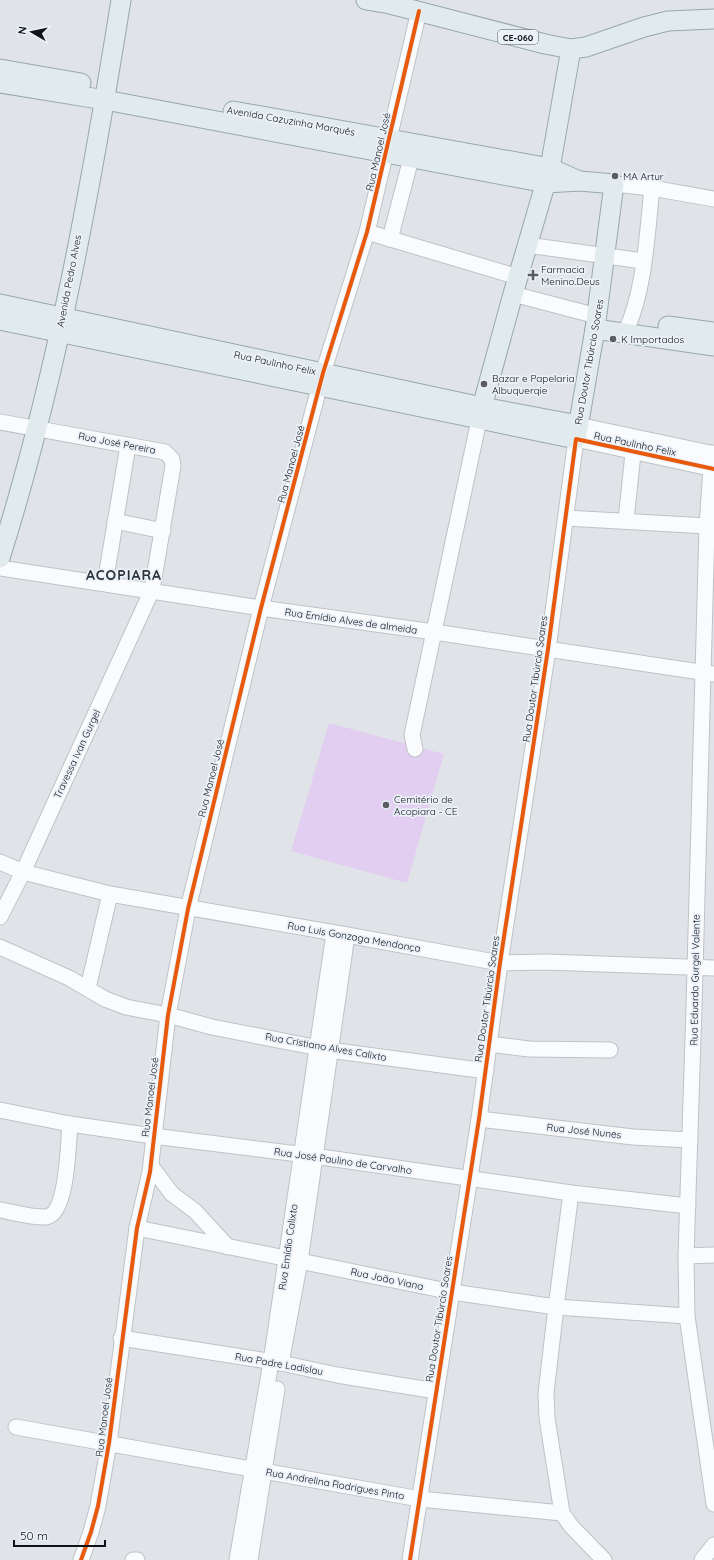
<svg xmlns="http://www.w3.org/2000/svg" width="714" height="1560" font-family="Quicksand,sans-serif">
<rect width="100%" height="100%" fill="#e0e4e8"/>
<!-- green -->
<polygon fill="#e2cef0" points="329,723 444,754 407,883 291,851"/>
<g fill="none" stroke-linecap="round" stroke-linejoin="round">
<defs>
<g id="minor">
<polyline points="614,184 652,188 714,199"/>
<polyline points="367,232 518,277"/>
<polyline points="390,239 414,147"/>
<polyline points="527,245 643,261"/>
<polyline points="513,294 597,316"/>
<path d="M625,333C645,291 647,234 652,188"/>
<polyline points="0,422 165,452 172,459 173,466 152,590 23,872 0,917"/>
<polyline points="578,425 714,454"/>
<polyline points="712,453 707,526 694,1007 686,1256 687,1316 714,1504"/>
<polyline points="566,518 707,526"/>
<polyline points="626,520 634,444"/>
<polyline points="115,521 163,531"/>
<polyline points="0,568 261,608 434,632 714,674"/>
<polyline points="105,583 128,446"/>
<polyline points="415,749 412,735 479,420"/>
<polyline points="0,862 23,872 110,894 347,935 500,963 546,962 714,968"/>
<polyline points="0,947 69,978 105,999 126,1007 168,1015 212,1027 329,1050 486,1071"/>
<polyline points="88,988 110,894"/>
<polyline points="489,1044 529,1049 610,1050"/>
<polyline points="0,1110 70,1124 153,1136 314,1156 571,1193 688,1206"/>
<polyline points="479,1119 633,1137 690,1140"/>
<polyline points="151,1166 172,1194 195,1211 228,1247"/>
<polyline points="571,1193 556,1307 546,1393 547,1418 562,1513 571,1526 604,1560"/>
<path d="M0,1210C12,1212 34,1218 46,1217C68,1214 68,1142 70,1124"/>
<polyline points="137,1228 452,1292 556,1307 687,1316"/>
<polyline points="686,1256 714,1255"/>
<polyline points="121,1338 281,1363 337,1375 436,1391"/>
<polyline points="281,1363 300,1261 347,935"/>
<polyline points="16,1427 420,1499 562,1513"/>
<polyline points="81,1560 91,1532 98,1506 109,1443 137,1228 150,1172 168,1015 188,909 261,608 323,373 367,232 419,11"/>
<polyline points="133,1560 137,1560"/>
<polyline points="237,1560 271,1362 334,933"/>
<polyline points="250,1560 277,1389"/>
<polyline points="410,1560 479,1119 500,963 548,649 576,439 714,469"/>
<polyline points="702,1560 714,1545"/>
</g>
<g id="major">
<polyline points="366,0 390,4 545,44 571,49 586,47 644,27 668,21 714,19"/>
<polyline points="0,69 81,83"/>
<polyline points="0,83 105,100 546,183 580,181 614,184 595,329 576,439 0,320"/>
<polyline points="233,111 550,168 577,180"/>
<polyline points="0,304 482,407 578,425"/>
<polyline points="668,326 714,332"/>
<polyline points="595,329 714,346"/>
<polyline points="479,418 513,294 550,168 571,49"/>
<path d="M0,558C57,377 91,187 121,0"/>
</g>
</defs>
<!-- minor casing -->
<use href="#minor" stroke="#bfc2c5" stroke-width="17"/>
<!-- major casing -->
<use href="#major" stroke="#97a8ae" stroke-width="21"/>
<!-- minor -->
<use href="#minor" stroke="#fafbfc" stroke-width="15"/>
<!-- major -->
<use href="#major" stroke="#e1eaed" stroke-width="19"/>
<defs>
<g id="cycleway">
<polyline points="81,1560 91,1532 98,1506 109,1443 137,1228 150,1172 168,1015 188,909 261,608 323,373 367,232 419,11"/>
<polyline points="410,1560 479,1119 500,963 548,649 576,439 714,469"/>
</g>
</defs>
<!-- cycleway casing -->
<use href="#cycleway" stroke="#eaf1f8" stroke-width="6"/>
<!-- cycleway -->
<use href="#cycleway" stroke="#e8590c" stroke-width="4"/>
</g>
<!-- markers -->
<g fill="#595c60" stroke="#eaf1f8" stroke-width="1.5">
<circle cx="615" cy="176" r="4"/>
<path d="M531 269h4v4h4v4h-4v4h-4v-4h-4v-4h4z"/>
<circle cx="613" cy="339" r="4"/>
<circle cx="484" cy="384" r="4"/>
<circle cx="386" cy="805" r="4"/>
</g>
<g text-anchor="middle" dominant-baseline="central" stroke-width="3.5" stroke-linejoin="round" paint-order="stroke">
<!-- shield labels -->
<rect fill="#eaf1f8" stroke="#52565a" stroke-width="1" x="498" y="30" width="40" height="14" rx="3"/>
<g font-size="9" font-weight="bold" fill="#111316">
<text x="518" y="37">CE-060</text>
</g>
<!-- street labels -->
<g font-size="10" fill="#111316" stroke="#eaf1f8">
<text transform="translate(291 121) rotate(10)">Avenida Cazuzinha Marquês</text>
<text transform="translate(378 152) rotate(-77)">Rua Manoel José</text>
<text transform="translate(69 281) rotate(-79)">Avenida Pedro Alves</text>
<text transform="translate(589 362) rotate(-80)">Rua Doutor Tibúrcio Soares</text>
<text transform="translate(275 363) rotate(12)">Rua Paulinho Felix</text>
<text transform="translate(117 443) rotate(11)">Rua José Pereira</text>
<text transform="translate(635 444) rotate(12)">Rua Paulinho Felix</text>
<text transform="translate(291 464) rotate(-75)">Rua Manoel José</text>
<text transform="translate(351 621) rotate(8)">Rua Emídio Alves de almeida</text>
<text transform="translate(535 679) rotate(-82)">Rua Doutor Tibúrcio Soares</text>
<text transform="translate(77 754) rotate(-65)">Travessa Ivan Gurgel</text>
<text transform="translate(211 778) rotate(-76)">Rua Manoel José</text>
<text transform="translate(354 937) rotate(10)">Rua Luis Gonzaga Mendonça</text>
<text transform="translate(695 980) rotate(-89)">Rua Eduardo Gurgel Valente</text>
<text transform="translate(487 999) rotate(-82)">Rua Doutor Tibúrcio Soares</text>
<text transform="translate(326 1047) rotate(10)">Rua Cristiano Alves Calixto</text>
<text transform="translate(150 1097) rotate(-83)">Rua Manoel José</text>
<text transform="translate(584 1131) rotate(6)">Rua José Nunes</text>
<text transform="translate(343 1161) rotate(8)">Rua José Paulino de Carvalho</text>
<text transform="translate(288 1247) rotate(-82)">Rua Emídio Calixto</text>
<text transform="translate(387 1279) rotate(12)">Rua João Viana</text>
<text transform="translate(439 1319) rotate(-81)">Rua Doutor Tibúrcio Soares</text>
<text transform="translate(279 1364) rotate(10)">Rua Padre Ladislau</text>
<text transform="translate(104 1417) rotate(-83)">Rua Manoel José</text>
<text transform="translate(335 1484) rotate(10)">Rua Andrelina Rodrigues Pinto</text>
</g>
<!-- poi labels -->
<g font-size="10" fill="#111316" stroke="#eaf1f8" text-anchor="start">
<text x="623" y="176">MA Artur</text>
<text x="541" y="269">Farmacia<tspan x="541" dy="12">Menino.Deus</tspan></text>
<text x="621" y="339">K Importados</text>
<text x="492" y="378">Bazar e Papelaria<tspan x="492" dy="12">Albuquerqie</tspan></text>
<text x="394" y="799">Cemitério de<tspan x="394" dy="12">Acopiara - CE</tspan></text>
</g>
<!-- district labels -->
<g font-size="14" font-weight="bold" letter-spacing="1" fill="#2e3439" stroke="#eaf1f8">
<text x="124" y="575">ACOPIARA</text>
</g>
</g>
<!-- north arrow -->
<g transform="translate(32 32) rotate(279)" stroke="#eaf1f8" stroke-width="3" paint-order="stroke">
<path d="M0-3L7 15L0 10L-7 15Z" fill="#111316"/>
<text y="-6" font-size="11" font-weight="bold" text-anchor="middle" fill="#111316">N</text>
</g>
<!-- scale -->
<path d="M14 1540v6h91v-6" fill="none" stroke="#111316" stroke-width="2"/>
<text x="20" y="1540" font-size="12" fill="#111316" stroke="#eaf1f8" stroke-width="3" paint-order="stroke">50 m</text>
</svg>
